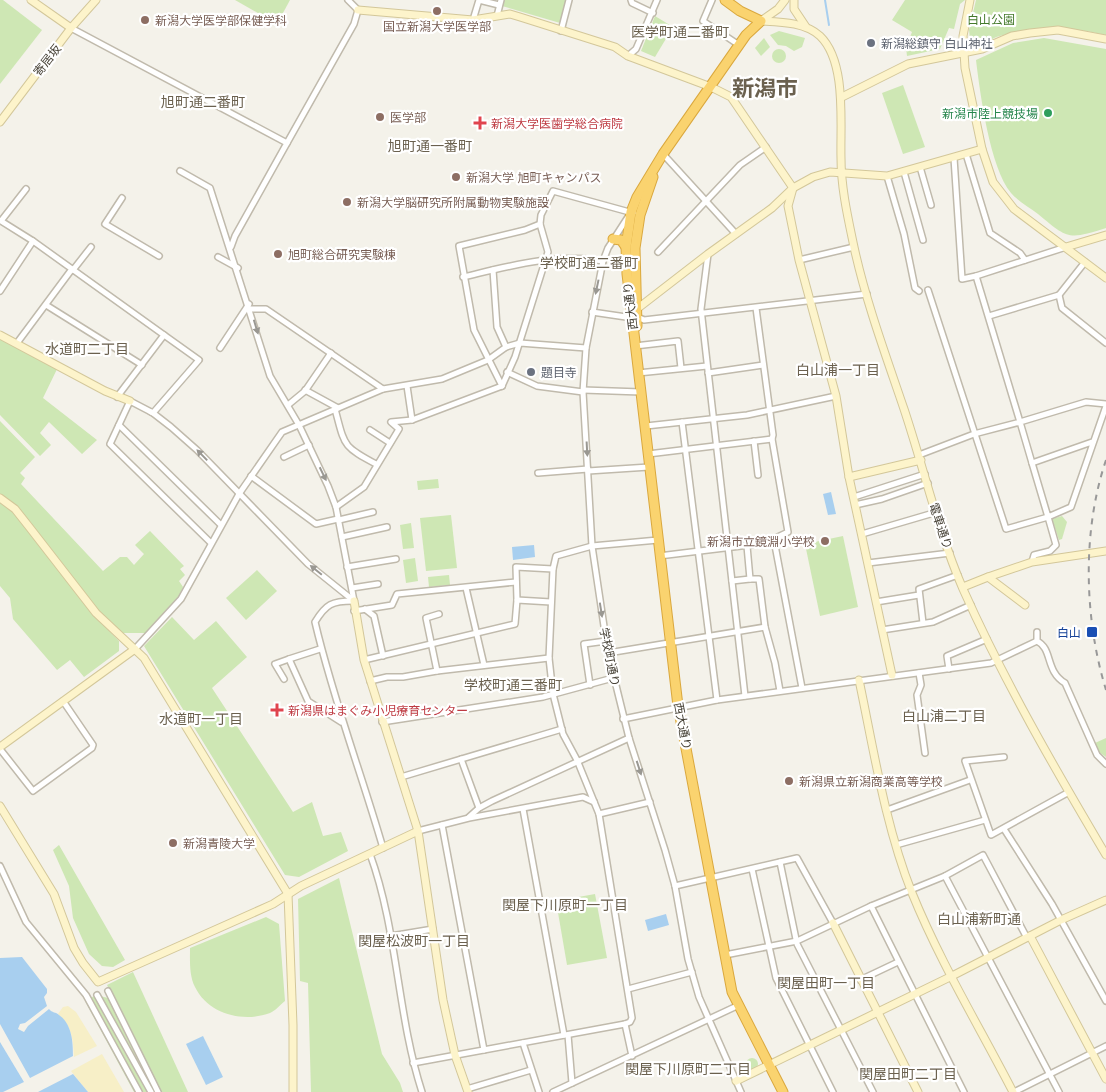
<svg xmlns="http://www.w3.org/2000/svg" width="1106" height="1092" font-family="Inter,'Noto Sans JP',sans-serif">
<rect width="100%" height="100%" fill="#f4f2ea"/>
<!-- green -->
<g fill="#cee7b4">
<polygon points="0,0 3,0 42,30 0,84"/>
<polygon points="235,0 290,0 277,24"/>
<polygon points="504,0 567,0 560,23 502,6"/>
<polygon points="905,0 965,0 960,4 954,29 949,28 940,49 907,56 906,47 912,32 892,20"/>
<path d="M976,0H1106V35C1065,26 1043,26 1003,35C994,37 986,43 977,44L970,39L969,30Z"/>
<polygon points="655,16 673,27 655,57 641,51"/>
<polygon points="779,31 805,38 802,47 794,51 786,46 778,45 770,35"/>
<polygon points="764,38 770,47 761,56 755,48"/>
<path d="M1044,38L1106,49V228C1068,240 1068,239 1038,214C1029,207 1018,201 1011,193C990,168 980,93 976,60L1013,43Z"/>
<circle cx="779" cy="56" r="7"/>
<polygon points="903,85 925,147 903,154 882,93"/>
<polygon points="0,338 59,365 43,398 97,440 82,454 49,422 40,433 51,445 40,456 0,415"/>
<polygon points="0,421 35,457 20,473 25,478 21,484 103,571 120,557 127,557 134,565 144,554 135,545 150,531 184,566 180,569 185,575 179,581 183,587 179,596 146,633 123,633 97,611 0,495"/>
<polygon points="438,479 439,488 418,490 417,481"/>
<polygon points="0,501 13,512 94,615 119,641 119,651 84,677 70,660 57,670 13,619 10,598 0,586"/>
<polygon points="451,515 457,568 426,571 420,518"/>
<polygon points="1062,516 1067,522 1062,539 1059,540 1052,519"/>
<polygon points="411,523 414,548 403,549 400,525"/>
<polygon points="843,536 858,607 820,616 805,544"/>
<polygon points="415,558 418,581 406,583 403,560"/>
<polygon points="257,570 277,591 246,620 226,598"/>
<polygon points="449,575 450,585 429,587 428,577"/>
<polygon points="172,617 194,640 216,621 247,657 212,688 293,812 312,802 323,836 341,832 348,851 299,877 285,875 144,646"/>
<polygon points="1106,738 1106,757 1099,752 1095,743"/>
<polygon points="59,845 125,960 113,967 102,966 89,954 73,918 69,886 53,850"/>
<polygon points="339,878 382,1054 400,1083 403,1092 311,1092 308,983 300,981 298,899"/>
<polygon points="595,894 607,958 567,965 556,901"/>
<path d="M266,917L279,924L285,1001C280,1005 275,1011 270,1013C243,1023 208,1014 195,987C189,975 190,961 190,948Z"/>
<polygon points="133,972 188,1092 160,1092 107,985"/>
<polygon points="96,995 108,998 155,1092 134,1092 85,1001"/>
<circle cx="752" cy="1064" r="6"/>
</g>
<!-- sand -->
<g fill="#f7efc7">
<path d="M68,1006L76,1012L97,1046L74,1057C73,1040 72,1025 58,1014L63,1007Z"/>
<polygon points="102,1054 124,1092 88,1092 71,1071"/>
</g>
<!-- water -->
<g fill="#a8cfef">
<polygon points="831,492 836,514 828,515 823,494"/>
<polygon points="534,545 535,557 513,560 512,547"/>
<polygon points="666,914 669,925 648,931 645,920"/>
<path d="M22,957L47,989V993L44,997L47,1006L25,1023L20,1024L18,1029L24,1032L28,1026L49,1009C52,1013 56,1012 59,1015C72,1024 73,1042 73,1056L30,1078L0,1024V958Z"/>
<polygon points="203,1036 223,1077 206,1085 186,1044"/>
<polygon points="0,1042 24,1082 3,1092 0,1092"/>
<polygon points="73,1074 88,1092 38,1092"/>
</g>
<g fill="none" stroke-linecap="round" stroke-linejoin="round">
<!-- stream -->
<polyline stroke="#a8cfef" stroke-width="2" points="825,0 829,25"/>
<defs>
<g id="street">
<polyline points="631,0 632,3 653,13"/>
<polyline points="712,0 703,21 739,45"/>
<polyline points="497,16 501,0"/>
<polyline points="473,20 479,0 499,5"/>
<polyline points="71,28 287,143 235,236 231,247"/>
<polyline points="561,31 569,0"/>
<polyline points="628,56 636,49 657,0"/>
<polyline points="287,143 354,24 358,10 348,0"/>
<polyline points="663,154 736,234"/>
<polyline points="966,154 990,233 1020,253 1025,260"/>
<polyline points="954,158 962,279 976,276"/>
<polyline points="920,167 931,205"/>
<polyline points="180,171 210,188 270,376 299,425 328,486 336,507 354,601"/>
<polyline points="904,172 923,240"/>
<polyline points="887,176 904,234 915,288 919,291"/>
<polyline points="122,198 105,224 159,256"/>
<polyline points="628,217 608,248 603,261 586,348 583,392 592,546 608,653 629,738 665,850 675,886 688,959 699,997 741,1092"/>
<polyline points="658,252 740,165 766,147"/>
<polyline points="708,254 701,309 745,696"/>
<polyline points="218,257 238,268"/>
<polyline points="799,260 854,247"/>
<polyline points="1085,262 1059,295 1062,308 1106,343"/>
<polyline points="72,269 164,335 117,397"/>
<polyline points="73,270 91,247"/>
<polyline points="493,270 497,327 506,347"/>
<path d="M463,277C510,266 554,253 603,261"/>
<polyline points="928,290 1006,529 1048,517 1056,545 1050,551 1034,555 1032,562"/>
<polyline points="0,291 33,241 1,221 26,189"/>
<polyline points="46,305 142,365"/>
<polyline points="592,312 626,317 631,314 644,320 867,294"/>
<polyline points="989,316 1059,295"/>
<polyline points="17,343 72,269 33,241"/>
<polyline points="635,346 678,341 681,368"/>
<polyline points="220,348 249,304"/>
<polyline points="507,372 537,386 583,392"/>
<polyline points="638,373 707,366"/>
<polyline points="708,373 763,365"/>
<polyline points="407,386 412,420"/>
<polyline points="502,386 474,330 459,246 525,230 540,224 541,215 553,191 633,213"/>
<polyline points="502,386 515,357 548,252 540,224"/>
<polyline points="383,389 442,379 488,360 506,347 520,343 586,348"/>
<polyline points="305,390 338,408"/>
<polyline points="583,390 641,392"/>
<polyline points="130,401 153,413 171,427 197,450 308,564 354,601"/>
<polyline points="130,401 110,444 211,543"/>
<polyline points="288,405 305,391 331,353"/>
<path d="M335,409C345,446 342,446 376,464"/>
<polyline points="151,412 153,413 199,360 164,335"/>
<polyline points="682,422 717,700"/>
<polyline points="119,425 221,525"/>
<polyline points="646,426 747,415 836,396"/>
<polyline points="370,430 390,443"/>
<polyline points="754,441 758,475"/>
<polyline points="1092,442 1032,463 1048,517 1071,507 1106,406"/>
<polyline points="648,454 772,439"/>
<polyline points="919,455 974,434 1020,422 976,276 1066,247"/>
<polyline points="284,457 309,445"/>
<polyline points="1032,463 1020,422 1086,402 1106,404"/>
<polyline points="588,471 649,467"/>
<polyline points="538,473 588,469"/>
<polyline points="251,476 316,524 338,519"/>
<polyline points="854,497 925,474"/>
<polyline points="855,505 882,499 928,483"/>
<polyline points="336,507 364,487 399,429 391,422 412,420 502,386"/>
<polyline points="339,520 373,512"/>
<polyline points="862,534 937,512"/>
<polyline points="342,537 387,527"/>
<polyline points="774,540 802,688"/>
<polyline points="747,546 750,579 759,579 765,627 775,663 780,691"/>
<polyline points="659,556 765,543 788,532 772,439 773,435 756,308"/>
<polyline points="868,563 950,553"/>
<polyline points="347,567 396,559"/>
<polyline points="732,581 750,579"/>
<polyline points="352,588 378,584"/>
<polyline points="466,588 484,665"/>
<polyline points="517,600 516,567 553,569"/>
<path d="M353,601C332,601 326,604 315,622C333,699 361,772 383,848"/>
<polyline points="876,602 919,595"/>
<polyline points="365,609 374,616 383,656"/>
<polyline points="354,611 392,605 397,594 516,582"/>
<polyline points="923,623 919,589 958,575"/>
<polyline points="882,630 933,622 971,605"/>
<path d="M1037,632V641C1053,649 1045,671 1065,683L1097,755L1106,764"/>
<polyline points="135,649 181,599 239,494 282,432 383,389 266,309 250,309"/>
<polyline points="320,649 289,659 308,701 341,722"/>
<polyline points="608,653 765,627"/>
<polyline points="364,660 515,624 517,600 551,602"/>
<polyline points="949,669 947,656 987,639"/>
<polyline points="437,671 426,618 439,614"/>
<polyline points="919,673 921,685 917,695 925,753"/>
<polyline points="284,679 275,664 289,659"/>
<polyline points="370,681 387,677 403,677 437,671 549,658"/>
<polyline points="590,685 584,644 606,641"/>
<polyline points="623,719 717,700 991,663 1037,641"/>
<polyline points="382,722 543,697 613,678"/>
<polyline points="0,749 33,791 92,748 93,745 63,701"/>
<polyline points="1004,757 965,761 991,835 1069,792"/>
<polyline points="461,759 479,808"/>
<polyline points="401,777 562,729"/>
<polyline points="523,809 564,1035"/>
<polyline points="887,810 970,780"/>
<polyline points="599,814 650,802"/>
<polyline points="469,817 479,808 492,801 629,738"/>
<polyline points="442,825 484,1050"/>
<polyline points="1004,829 1052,904 1106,1001"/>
<polyline points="418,831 469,818 583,797 594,802"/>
<polyline points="896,845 985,820"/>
<path d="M370,854C398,931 397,1015 422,1092"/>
<polyline points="780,862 797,944 873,1092"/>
<polyline points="0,866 26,922 86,995 139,1092"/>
<polyline points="752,869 776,978 833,1092"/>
<polyline points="945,876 1059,1092"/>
<polyline points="675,886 797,858 833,923"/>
<polyline points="871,906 945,876 983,855 1027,938"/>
<polyline points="391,936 433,929"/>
<polyline points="725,955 797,941 871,906 964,1092"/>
<polyline points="860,980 898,962"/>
<polyline points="628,989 692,972"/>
<polyline points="108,991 158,1092"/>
<polyline points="97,995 151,1092"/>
<polyline points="625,1024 632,1056"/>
<polyline points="568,1035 572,1083"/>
<polyline points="523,1043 539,1092"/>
<polyline points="413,1063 625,1024 630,1022 632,1018 599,814 577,760 563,734 553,694 549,658 553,569 556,556 592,546 658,540"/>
<polyline points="467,1089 531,1070"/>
<polyline points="553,1092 739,1005"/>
<polyline points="1014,1092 1106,1046"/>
</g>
<g id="secondary">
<polyline points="31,0 71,28"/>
<polyline points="794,0 794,9 806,27"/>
<polyline points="970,0 963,36 965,68 982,149 993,182 1014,209 1106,278"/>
<polyline points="358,10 473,20 510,14 520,17 615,47 628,56 711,87 731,97 793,188 788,206 799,260 836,396 849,477 921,460"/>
<path d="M761,21C780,22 805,22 820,36C847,62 840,124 841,158C841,188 848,218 854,247C866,302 886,356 904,409C924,469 938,531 963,589C1004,681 1055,769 1106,855"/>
<polyline points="761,21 778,9 785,0"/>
<polyline points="842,97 908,64 982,49 1012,36 1030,33 1058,30 1106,39"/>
<polyline points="0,122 71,28 96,0"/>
<polyline points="1066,247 1106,235"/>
<polyline points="633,312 708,254 772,208 793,188 813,177 830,172 887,176 982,149"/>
<polyline points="0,335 105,391 130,401"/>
<polyline points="849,477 892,675"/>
<polyline points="0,498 15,509 30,528 96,613 144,658 288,894 293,1025 293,1092"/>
<polyline points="988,577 1032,562 1106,551"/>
<polyline points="963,587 988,577 1025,605"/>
<polyline points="354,601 364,660 418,831 443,1000 455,1055 468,1092"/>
<path d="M859,680C874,751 885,825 912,893C940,962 979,1026 1013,1092"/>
<polyline points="0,747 135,649"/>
<polyline points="0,806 54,894 74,948 83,963 98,982 273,904 301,886 418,831"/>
<polyline points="833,923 918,1092"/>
<polyline points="1030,936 1106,1079"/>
<polyline points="736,1081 952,976 1061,920 1106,900"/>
</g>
<g id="highway">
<polyline points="725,0 740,11 761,21 746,35 663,154 637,197 631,212 626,247 627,274 678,706 725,955 732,992 783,1092"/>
<polyline points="613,239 621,240 626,247"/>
<polyline points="637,326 635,248 640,215 653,177"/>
</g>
</defs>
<!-- street casing -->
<use href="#street" stroke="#c0baac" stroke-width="8"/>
<!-- secondary casing -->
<use href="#secondary" stroke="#d3c79a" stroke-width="9"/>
<!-- highway casing -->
<use href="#highway" stroke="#daa83e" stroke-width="11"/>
<!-- street -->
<use href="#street" stroke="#fff" stroke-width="5"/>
<!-- secondary -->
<use href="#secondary" stroke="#fdf4cb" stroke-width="7"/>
<!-- highway -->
<use href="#highway" stroke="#fad36f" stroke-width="9"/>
<!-- rail -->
<path stroke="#989898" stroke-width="2" stroke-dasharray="6 6" stroke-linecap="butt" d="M1106,460C1082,531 1084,618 1106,690"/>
</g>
<!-- one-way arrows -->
<defs><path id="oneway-solid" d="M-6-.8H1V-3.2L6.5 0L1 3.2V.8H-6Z" transform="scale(1.25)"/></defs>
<g fill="#9a9892">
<use href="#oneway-solid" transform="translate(597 287) rotate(102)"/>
<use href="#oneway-solid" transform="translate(256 327) rotate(73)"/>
<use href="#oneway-solid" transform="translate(587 449) rotate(87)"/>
<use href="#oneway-solid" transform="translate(202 455) rotate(-134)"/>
<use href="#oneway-solid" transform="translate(323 474) rotate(64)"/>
<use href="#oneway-solid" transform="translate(316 570) rotate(-141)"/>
<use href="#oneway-solid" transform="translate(601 610) rotate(81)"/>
<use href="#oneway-solid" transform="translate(639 768) rotate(72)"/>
</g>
<!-- markers -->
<g fill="#8d6e63" stroke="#fff" stroke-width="2">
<circle cx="437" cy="11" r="5"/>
<circle cx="145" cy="20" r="5"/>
<circle cx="380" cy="117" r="5"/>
<circle cx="456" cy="177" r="5"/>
<circle cx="347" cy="202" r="5"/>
<circle cx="278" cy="254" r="5"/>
<circle cx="825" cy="541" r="5"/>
<circle cx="789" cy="781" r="5"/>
<circle cx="173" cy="843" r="5"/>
</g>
<g fill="#6b7280" stroke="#fff" stroke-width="2">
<circle cx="871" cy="43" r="5"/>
<circle cx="531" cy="372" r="5"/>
</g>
<circle fill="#2e9e5b" stroke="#fff" stroke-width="2" cx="1048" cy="113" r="5"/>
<g fill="#e0444e" stroke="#fff" stroke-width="2">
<path d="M477.5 115.5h5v5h5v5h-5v5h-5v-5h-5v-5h5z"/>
<path d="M274.5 702.5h5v5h5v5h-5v5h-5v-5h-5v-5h5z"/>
</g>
<rect fill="#1a4fb4" stroke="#fff" stroke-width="2" x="1086" y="626" width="12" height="12" rx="2.5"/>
<g text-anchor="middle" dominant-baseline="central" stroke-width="4.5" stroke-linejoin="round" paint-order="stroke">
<!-- park labels -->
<g font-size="12" fill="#457a2c" stroke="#fff">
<text x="991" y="19">白山公園</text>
</g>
<!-- education labels -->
<g font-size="12" fill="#785e54" stroke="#fff" text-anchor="start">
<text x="155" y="20">新潟大学医学部保健学科</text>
<text x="437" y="26" text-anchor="middle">国立新潟大学医学部</text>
<text x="390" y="117">医学部</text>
<text x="466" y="177">新潟大学 旭町キャンパス</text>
<text x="357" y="202">新潟大学脳研究所附属動物実験施設</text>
<text x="288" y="254">旭町総合研究実験棟</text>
<text x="815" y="541" text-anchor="end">新潟市立鏡淵小学校</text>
<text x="799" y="781">新潟県立新潟商業高等学校</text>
<text x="183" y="843">新潟青陵大学</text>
</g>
<!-- worship labels -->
<g font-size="12" fill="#5b616d" stroke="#fff" text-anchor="start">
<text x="881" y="43">新潟総鎮守 白山神社</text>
<text x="541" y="372">題目寺</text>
</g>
<!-- street labels -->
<g font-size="12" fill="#484338" stroke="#fff">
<text transform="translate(47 60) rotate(-52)">寄居坂</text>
<text transform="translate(630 306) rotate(-97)">西大通り</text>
<text transform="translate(941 526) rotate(72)">電車通り</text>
<text transform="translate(610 657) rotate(79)">学校町通り</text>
<text transform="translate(683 726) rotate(79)">西大通り</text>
</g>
<!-- leisure labels -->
<g font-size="12" fill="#27864d" stroke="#fff" text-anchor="end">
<text x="1038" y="113">新潟市陸上競技場</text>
</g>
<!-- health labels -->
<g font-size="12" fill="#be3a42" stroke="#fff" text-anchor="start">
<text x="491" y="123">新潟大学医歯学総合病院</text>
<text x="288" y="710">新潟県はまぐみ小児療育センター</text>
</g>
<!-- transit labels -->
<g font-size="12" fill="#164399" stroke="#fff" text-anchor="end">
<text x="1081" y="632">白山</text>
</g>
<!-- neighbourhood labels -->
<g font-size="14" fill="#6b614f" stroke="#fff">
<text x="680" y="31">医学町通二番町</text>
<text x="203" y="101">旭町通二番町</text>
<text x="430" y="145">旭町通一番町</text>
<text x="589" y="262">学校町通二番町</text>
<text x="87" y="348">水道町二丁目</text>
<text x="838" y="369">白山浦一丁目</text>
<text x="513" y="684">学校町通三番町</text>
<text x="944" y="715">白山浦二丁目</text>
<text x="201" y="718">水道町一丁目</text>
<text x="565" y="904">関屋下川原町一丁目</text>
<text x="979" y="918">白山浦新町通</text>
<text x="414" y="940">関屋松波町一丁目</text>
<text x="826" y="982">関屋田町一丁目</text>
<text x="688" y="1068">関屋下川原町二丁目</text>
<text x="908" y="1073">関屋田町二丁目</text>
</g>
<!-- town labels -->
<g font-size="22" font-weight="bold" fill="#6b614f" stroke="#fff">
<text x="765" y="88">新潟市</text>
</g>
</g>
</svg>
